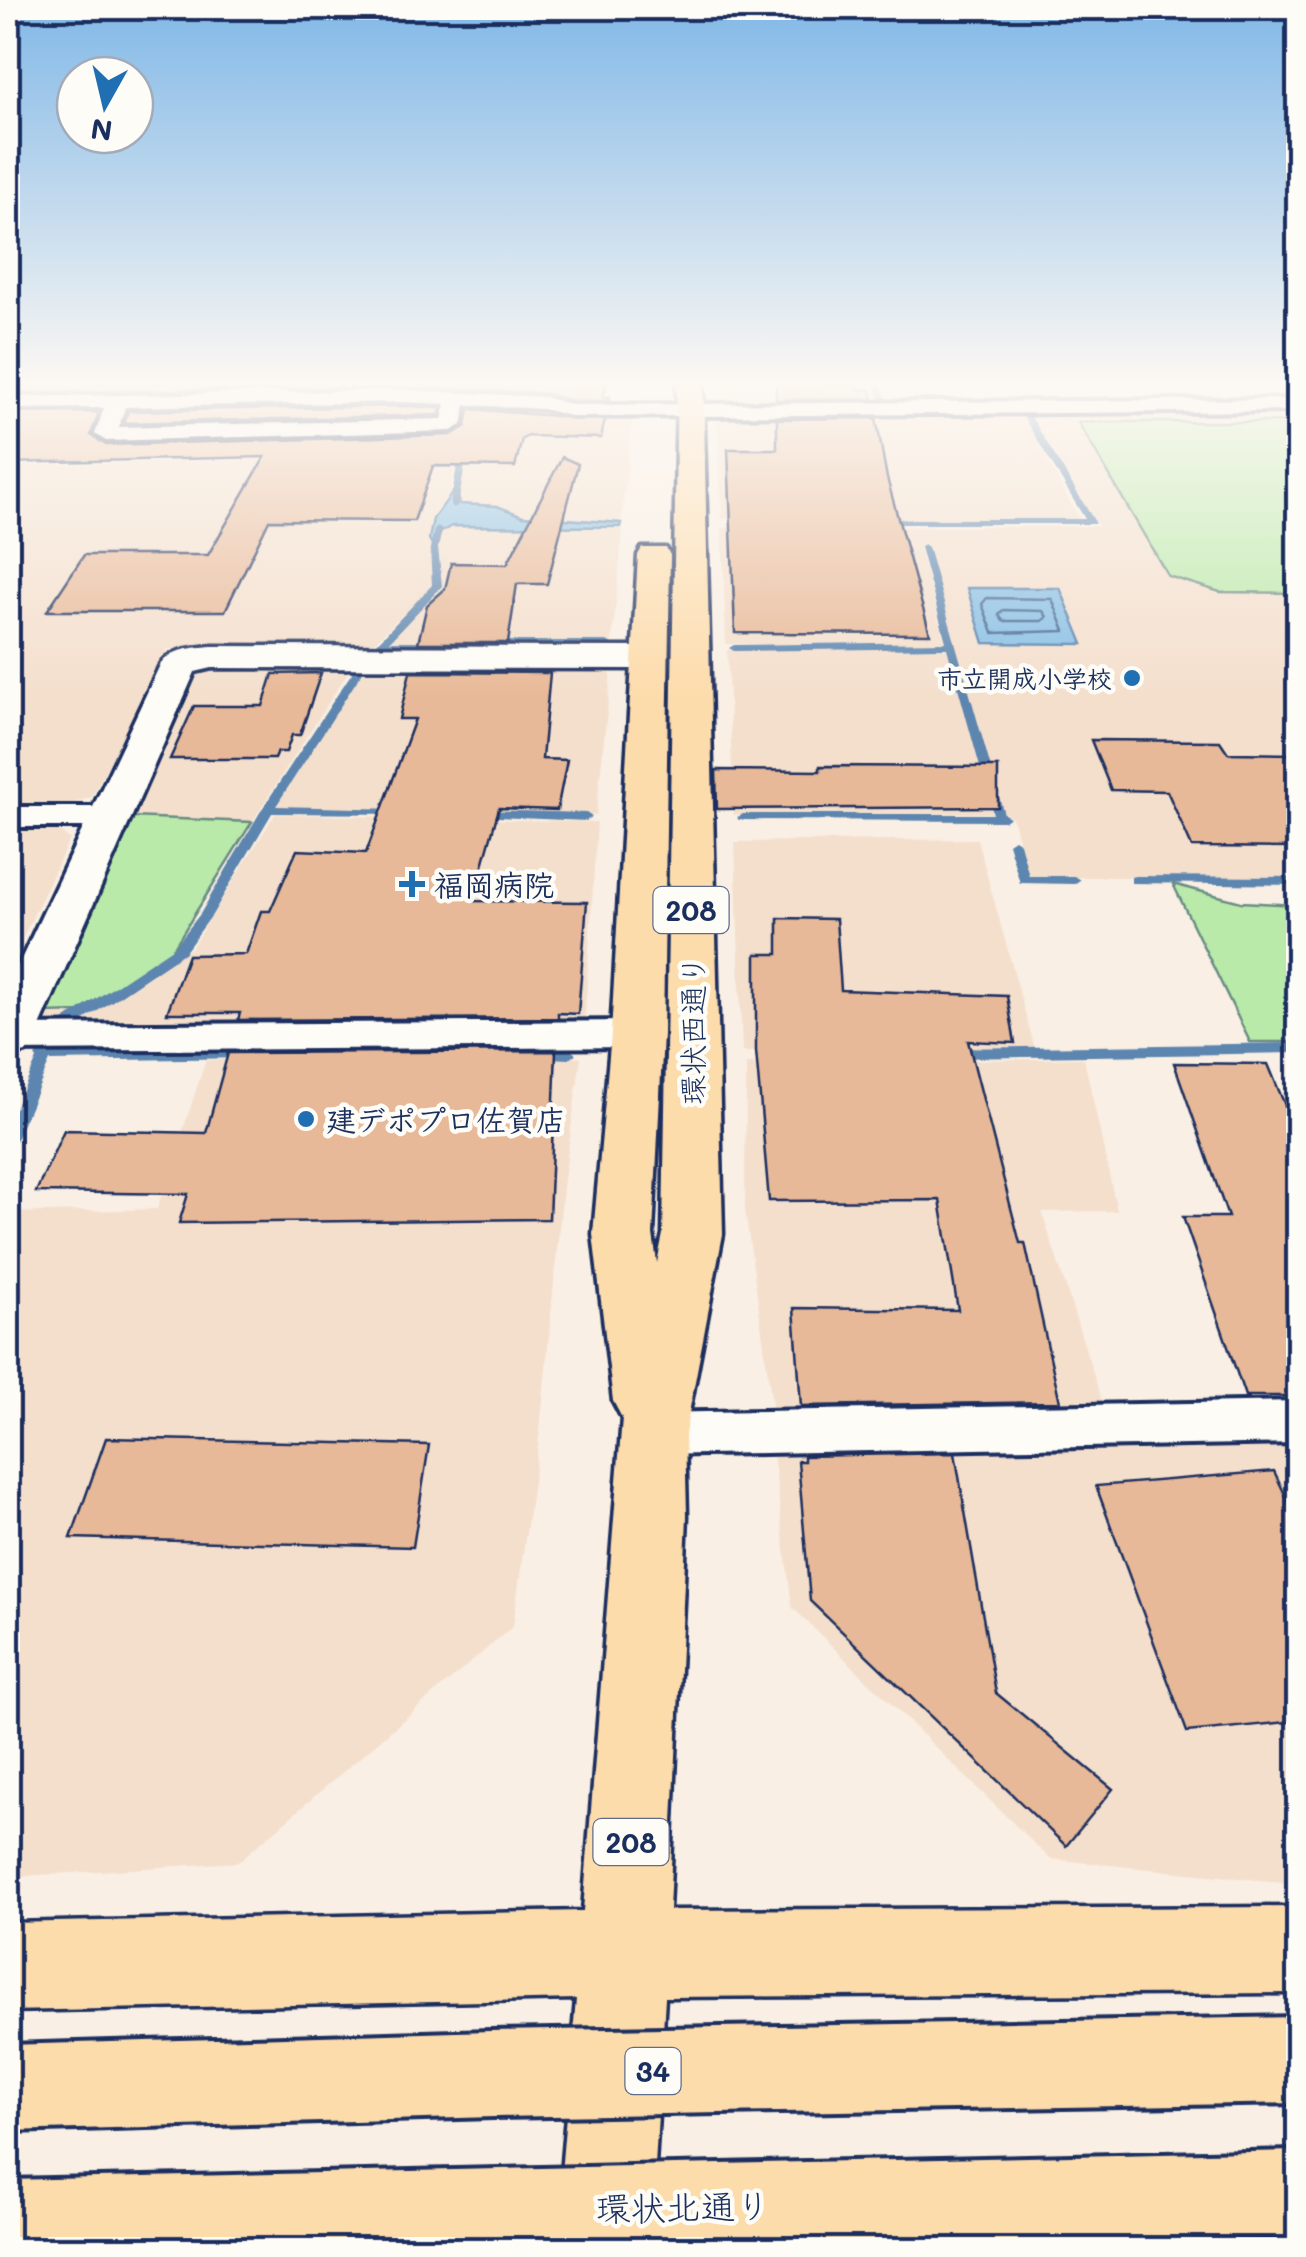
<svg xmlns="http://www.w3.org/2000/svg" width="1306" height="2257" font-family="Mali,'Klee One',sans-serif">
<rect width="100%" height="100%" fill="#f9efe4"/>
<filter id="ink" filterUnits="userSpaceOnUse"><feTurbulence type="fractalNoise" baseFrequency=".01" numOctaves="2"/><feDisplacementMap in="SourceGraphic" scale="20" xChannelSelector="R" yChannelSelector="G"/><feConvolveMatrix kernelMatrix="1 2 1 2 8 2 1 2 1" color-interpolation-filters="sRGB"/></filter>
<g filter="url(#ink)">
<!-- built -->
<g fill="#f4dfcd">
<polygon points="715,381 872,381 883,402 716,402"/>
<polygon points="481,406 558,413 633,413 621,521 558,520 523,516 497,506 459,504 466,455"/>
<polygon points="1298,411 1298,877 1028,877 1012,817 1001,811 928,546 919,547 945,643 726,644 722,528 1098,526 1030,414"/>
<polygon points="717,412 1021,412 1080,520 722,519"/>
<polygon points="457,454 450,493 433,519 429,539 433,586 368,648 167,649 92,797 61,807 8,807 8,466"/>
<polygon points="451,526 623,529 612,642 399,642 391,639 441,586 436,545 441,532"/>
<polygon points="873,648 949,649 992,813 734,815 727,650"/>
<polygon points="230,667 350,669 252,822 130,817 194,677 204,670"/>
<polygon points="595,667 611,674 596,815 274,807 364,668"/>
<polygon points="275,814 597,822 583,1046 31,1051 45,1013 80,1012 192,947"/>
<polygon points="8,826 51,826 70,839 8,969"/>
<polygon points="977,839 1035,1049 742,1052 735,842"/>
<polygon points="581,1057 563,1187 540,1431 513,1626 238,1862 8,1877 8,1213 157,1209 206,1060"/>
<polygon points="1084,1058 1117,1211 1042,1212 1106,1414 774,1418 745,1209 746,1064"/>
<polygon points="1298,1437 1298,1884 1050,1859 792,1607 772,1445"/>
</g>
<!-- green -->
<g fill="#b9eaa9" stroke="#6a8c84" stroke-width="2.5">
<polygon points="1078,422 1298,422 1298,593 1220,592 1168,576"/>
<polygon points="130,817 252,822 171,952 80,1012 45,1013"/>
<polygon points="1173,884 1241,902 1298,905 1298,1042 1250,1042"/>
</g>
<!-- water -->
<g fill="#87bfe5" stroke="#5c85af" stroke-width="2.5">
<polygon points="456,488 460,504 497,506 523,516 621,523 620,527 452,526 441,532 434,548 429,539 433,519"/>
<polygon points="967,588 1060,588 1083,644 984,643"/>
</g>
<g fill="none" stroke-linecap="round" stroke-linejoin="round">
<!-- shore -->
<g stroke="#466994" stroke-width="2.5">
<polygon points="987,598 1052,599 1065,631 993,633 982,604"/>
<polygon points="1004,610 1043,611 1047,617 1042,621 1003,621 999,615"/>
</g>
<!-- stream -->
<g fill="#5c85af" fill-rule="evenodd">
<polygon points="31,381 38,381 22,406 218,403 222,405 218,407 19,410 11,422 8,422 8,415 11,410 8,410 8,406 14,406"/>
<polygon points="873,381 880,381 890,406 755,405 751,403 755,401 882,402"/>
<polygon points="1179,397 1182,401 1079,402 1075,400 1079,398"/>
<polygon points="1221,397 1249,397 1253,399 1249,401 1218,401"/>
<polygon points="1051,398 1048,402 1014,403 1010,401 1014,399"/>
<polygon points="572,402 598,405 594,407 569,406"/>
<polygon points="1025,411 1047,413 1030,415 1095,522 1094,524 877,524 877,520 880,519 1085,519 1021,413"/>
<polygon points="464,447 468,449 458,505 454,508 450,505 460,449"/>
<polygon points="438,527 442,530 438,548 442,586 390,641 607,641 612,644 607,647 385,647 375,649 375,645 432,585 430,548 434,530"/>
<polygon points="924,544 928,547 1004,814 1010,817 1004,821 739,820 737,818 743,814 993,814 947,648 734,651 729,648 734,645 946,642 920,547"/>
<polygon points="358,668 363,671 276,806 399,809 403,810 403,814 272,813 212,915 185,952 62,1035 54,1051 248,1050 255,1055 253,1058 50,1061 16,1140 13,1144 8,1145 8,1124 37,1059 35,1056 40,1052 51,1029 175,946 200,914 262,809 353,671"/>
<polygon points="477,810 586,813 592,817 586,821 473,816 473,812"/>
<polygon points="1014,839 1020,843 1029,876 1074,876 1080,880 1074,884 1020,883 1008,843"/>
<polygon points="1135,876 1298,877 1298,885 1131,883 1131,877"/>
<polygon points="1298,1043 1298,1053 952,1058 945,1053 952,1048"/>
<polygon points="536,1049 569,1049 576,1054 569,1059 531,1057 529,1054"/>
</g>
</g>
<!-- building -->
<g fill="#e8b998" stroke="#1b2f5e" stroke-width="2.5">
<polygon points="280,381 607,381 603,397 610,397 609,401 574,401 544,393 405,386 8,393 8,384"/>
<polygon points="776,384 858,385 859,389 871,390 873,399 776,400"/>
<polygon points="405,406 441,408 439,415 124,423 128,411"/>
<polygon points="469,409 605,420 601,438 528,436 522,439 515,467 433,466 414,521 269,520 225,611 47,611 84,555 208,555 265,457 8,463 8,413 99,412 91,435 106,445 451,435 466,426"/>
<polygon points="876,418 887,478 930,634 735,633 728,449 777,449 777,419"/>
<polygon points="562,457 578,464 547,584 517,584 508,643 418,643 427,605 445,589 451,563 507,564"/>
<polygon points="410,672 550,673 542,759 567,760 557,810 499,808 473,901 587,902 578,1014 558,1013 558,1018 238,1020 240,1013 167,1013 188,955 246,954 261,911 270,911 297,850 366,853 415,719 399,719"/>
<polygon points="321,673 300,735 292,735 286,752 277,752 274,759 170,759 194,706 263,706 273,674"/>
<polygon points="1091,740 1220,741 1228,753 1298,754 1298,848 1192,847 1167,791 1111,790"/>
<polygon points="820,766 998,767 998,807 717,809 716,770 820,771"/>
<polygon points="778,918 836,919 841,990 1007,996 1015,1043 968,1041 1020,1243 1025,1243 1060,1402 801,1406 794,1308 958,1310 940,1200 769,1201 756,1051 756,954 778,954"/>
<polygon points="556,1051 549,1219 179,1223 188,1194 36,1192 64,1130 206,1133 228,1053"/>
<polygon points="1174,1063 1268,1064 1298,1137 1298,1396 1245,1396 1183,1217 1228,1217"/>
<polygon points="106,1438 429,1445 413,1547 71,1538"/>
<polygon points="955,1453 996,1693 1113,1789 1066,1846 810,1601 798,1461 804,1461 804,1456"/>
<polygon points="1274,1471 1298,1522 1298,1721 1187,1732 1096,1486"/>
</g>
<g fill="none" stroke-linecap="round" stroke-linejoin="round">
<defs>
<g id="street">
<path d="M405,390L544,397L574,405L1298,399V411L574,417L543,409L466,405L462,425L451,431L106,441L95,434L104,408L8,409V397ZM405,402L446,404L442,419L119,427L125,407Z"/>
<polygon points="8,807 109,807 121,810 126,817 121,824 109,827 8,827"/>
<polygon points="637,1021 651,1025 657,1034 651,1043 637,1047 8,1051 8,1025"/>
<polygon points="1298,1401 1298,1443 652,1455 634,1449 626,1434 634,1419 652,1413"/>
</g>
<path id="secondary" d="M212,646L649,647L662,650L667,658L662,666L649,669L212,668L195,672L34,1040L26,1052L8,1056V987L160,665C172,648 193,648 212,646Z"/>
<polygon id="highway" points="677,381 703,381 723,1234 685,1434 687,1516 669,1910 1298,1907 1298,1993 665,1997 650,2250 558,2250 555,2243 576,1999 8,2011 8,1923 583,1911 622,1418 613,1401 593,1234 611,1034 638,555 642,548 666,548 670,555 663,1034 653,1234 657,1263 663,1234"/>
</defs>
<!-- street casing -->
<use href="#street" stroke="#1b2f5e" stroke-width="8"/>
<!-- secondary casing -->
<use href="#secondary" stroke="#1b2f5e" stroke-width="7"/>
<!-- highway casing -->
<use href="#highway" stroke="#1b2f5e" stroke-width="7"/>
<!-- street -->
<use href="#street" fill="#fdfcf7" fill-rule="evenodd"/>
<!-- secondary -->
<use href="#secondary" fill="#fdfcf7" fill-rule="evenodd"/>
<!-- highway -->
<use href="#highway" fill="#fddcac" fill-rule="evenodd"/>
<defs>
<g id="highway-bridge">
<polyline points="8,2088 492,2074 1298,2060"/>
<polyline points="8,2223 1298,2194"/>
</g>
</defs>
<!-- highway-bridge casing -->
<use href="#highway-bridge" stroke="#1b2f5e" stroke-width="94" stroke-linecap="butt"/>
<!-- highway-bridge -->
<use href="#highway-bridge" stroke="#fddcac" stroke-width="86"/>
</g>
</g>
<!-- sky -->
<linearGradient id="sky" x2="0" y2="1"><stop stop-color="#81b8e7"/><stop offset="0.55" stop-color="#fcf8f3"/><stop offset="1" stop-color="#fcf8f3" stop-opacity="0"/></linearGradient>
<rect width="1306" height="697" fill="url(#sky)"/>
<!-- markers -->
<g fill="#1f6fb2" stroke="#fdfcf7" stroke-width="4">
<circle cx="1132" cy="678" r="10"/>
<path d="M407 869h10v10h10v10h-10v10h-10v-10h-10v-10h10z"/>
<circle cx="306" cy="1119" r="10"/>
</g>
<g text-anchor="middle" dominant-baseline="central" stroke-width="9" stroke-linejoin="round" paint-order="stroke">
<!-- far-poi labels -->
<g font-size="25" font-weight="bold" fill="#1b2f5e" stroke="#fdfcf7" text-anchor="end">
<text x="1112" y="678">市立開成小学校</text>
</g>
<!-- shield labels -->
<g fill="#fdfcf7" stroke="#5f6c8c" stroke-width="2.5">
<rect x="653.5" y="887" width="75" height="46" rx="8"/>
<rect x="593.5" y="1819" width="75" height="46" rx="8"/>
<rect x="625.5" y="2048" width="55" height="46" rx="8"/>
</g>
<g font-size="28" font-weight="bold" fill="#1b2f5e">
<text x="691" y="910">208</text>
<text x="631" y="1842">208</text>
<text x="653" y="2071">34</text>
</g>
<!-- poi labels -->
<g font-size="30" font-weight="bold" fill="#1b2f5e" stroke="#fdfcf7" text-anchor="start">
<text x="434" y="884">福岡病院</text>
<text x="326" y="1119">建デポプロ佐賀店</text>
</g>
<!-- street labels -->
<g font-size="30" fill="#1b2f5e" stroke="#fdfcf7">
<text transform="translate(692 1030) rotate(-90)">環状西通り</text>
</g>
<!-- near-street labels -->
<g font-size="35" fill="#1b2f5e" stroke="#fdfcf7">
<text transform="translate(683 2206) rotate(-1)">環状北通り</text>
</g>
</g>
<!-- margin -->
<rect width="1306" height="2257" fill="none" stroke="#fdfcf7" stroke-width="40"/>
<rect x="20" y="20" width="1266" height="2217" fill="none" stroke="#1b2f5e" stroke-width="4" filter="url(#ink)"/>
<!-- north arrow -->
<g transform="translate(105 105) rotate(188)"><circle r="48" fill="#fdfcf7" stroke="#a3aaba" stroke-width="2.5"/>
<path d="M0-8L18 38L0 25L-18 38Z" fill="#1f6fb2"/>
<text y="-15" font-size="28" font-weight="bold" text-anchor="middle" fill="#1b2f5e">N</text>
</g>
</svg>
